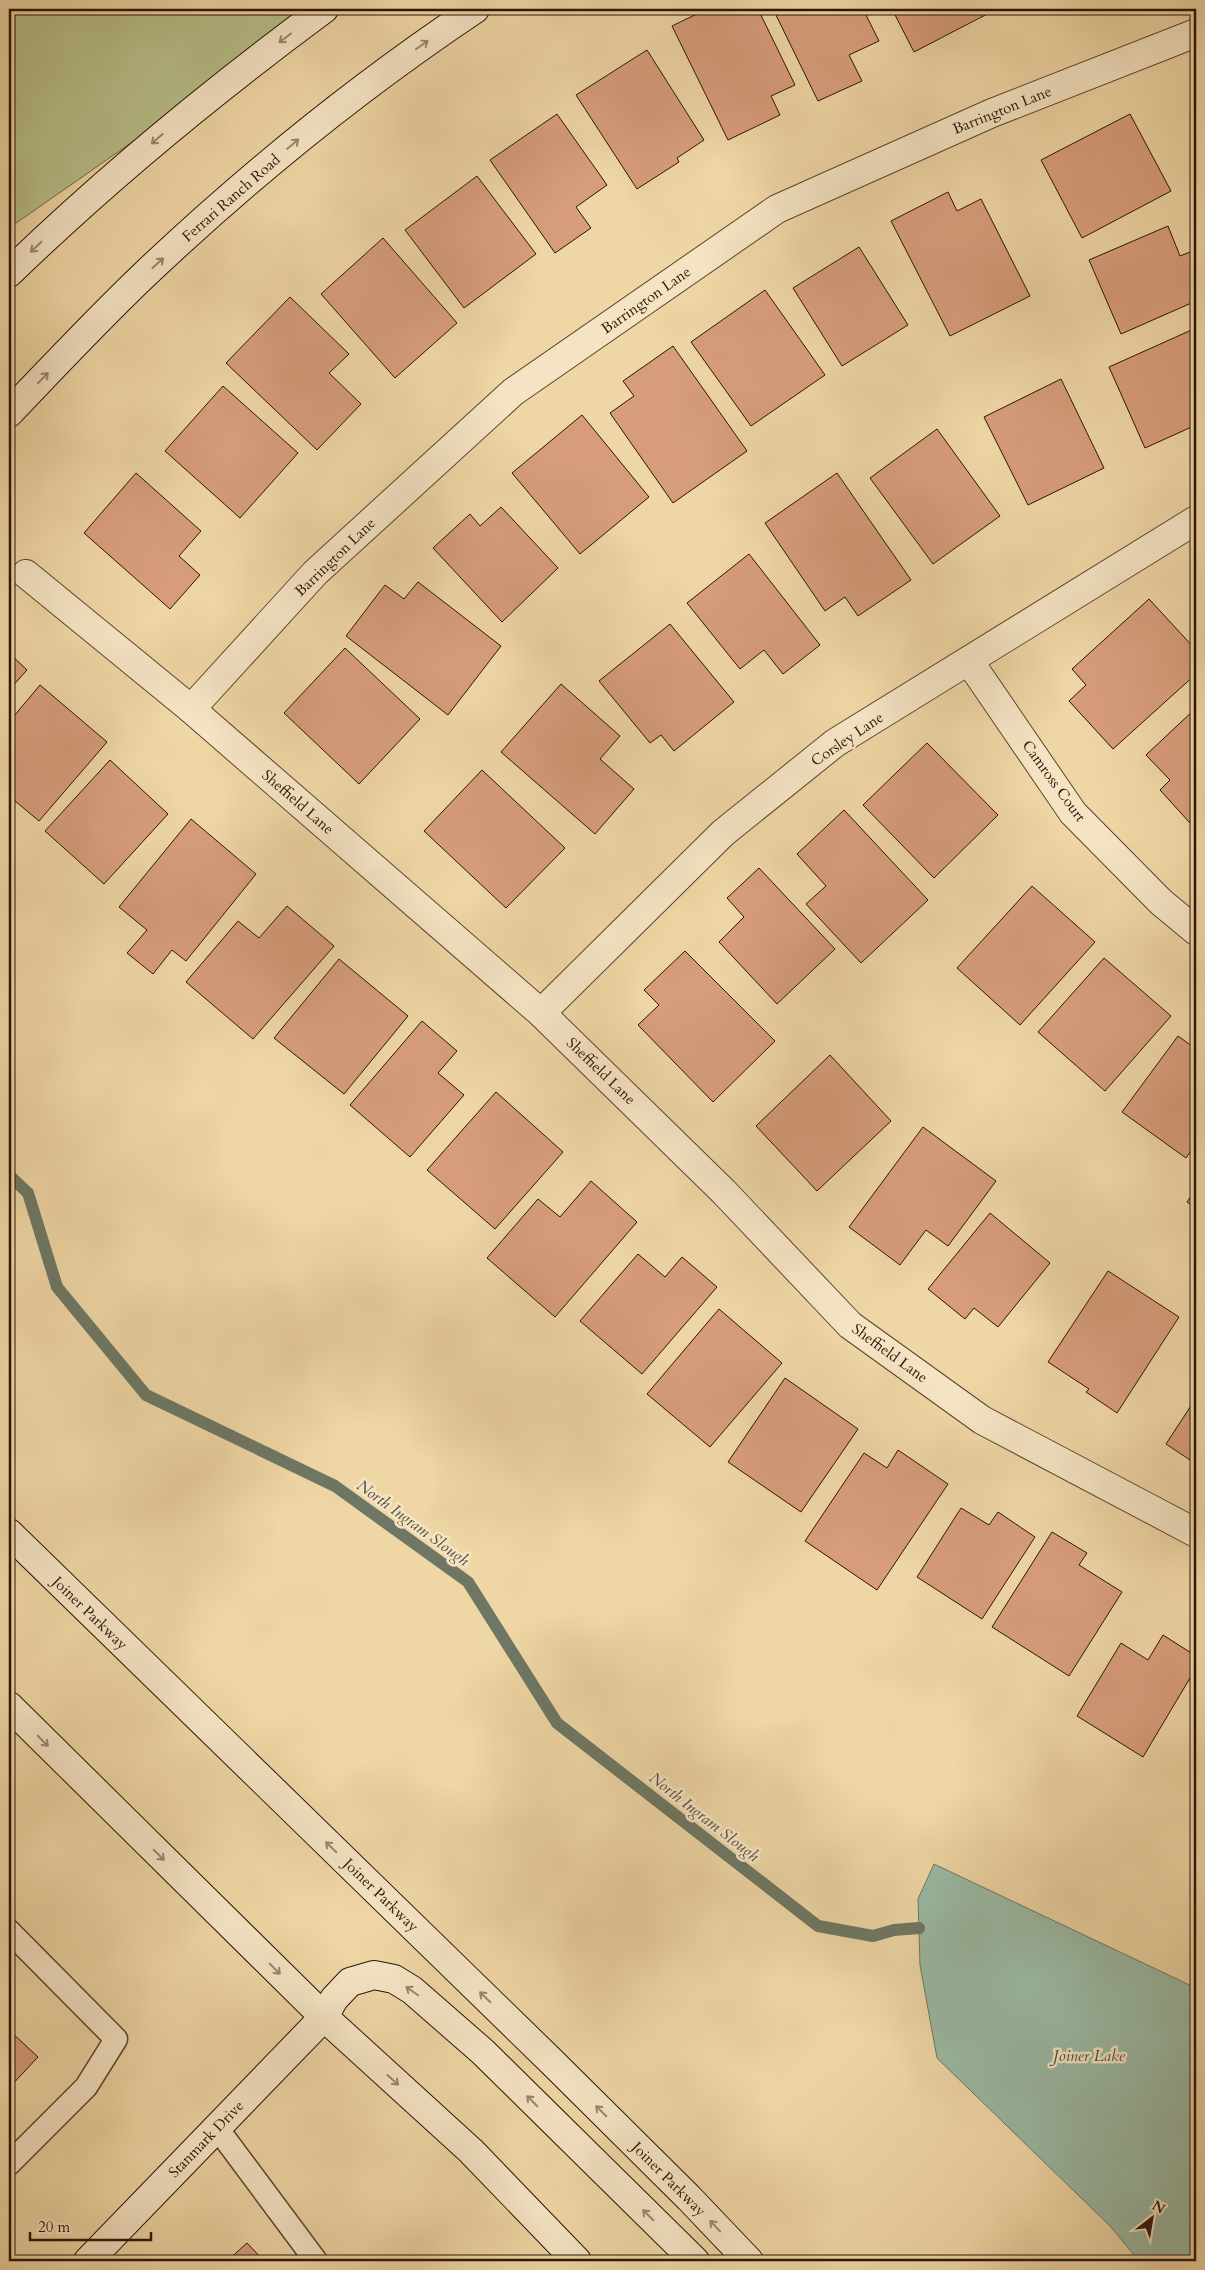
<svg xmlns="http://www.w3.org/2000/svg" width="1205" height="2270" font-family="Cardo,serif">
<rect width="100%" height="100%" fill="#efd6a5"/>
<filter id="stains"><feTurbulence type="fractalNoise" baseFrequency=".004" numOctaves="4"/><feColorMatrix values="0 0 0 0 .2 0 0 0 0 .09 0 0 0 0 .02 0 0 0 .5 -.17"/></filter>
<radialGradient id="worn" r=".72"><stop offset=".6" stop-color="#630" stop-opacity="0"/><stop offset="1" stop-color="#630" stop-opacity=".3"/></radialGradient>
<!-- green -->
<polygon fill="#b7be88" stroke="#716946" points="9,9 323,9 9,228"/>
<!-- water -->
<polygon fill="#9ab9a4" stroke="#6e7764" points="934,1864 1196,1988 1196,2261 1139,2261 1110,2226 937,2058 920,1965 918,1899"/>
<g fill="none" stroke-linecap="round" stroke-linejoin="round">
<!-- stream -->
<polyline stroke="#6e7764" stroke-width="12" points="9,1175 28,1193 57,1287 146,1395 335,1486 468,1582 557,1723 818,1926 873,1936 894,1930 919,1928"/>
</g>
<!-- building -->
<g fill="#d79d7b" stroke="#2b1404">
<polygon points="707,9 758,9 795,85 771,96 780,115 728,140 672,26"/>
<polygon points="773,9 863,9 879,41 849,55 862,81 818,101"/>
<polygon points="892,9 992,9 993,11 914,52"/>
<polygon points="1008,9 1020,9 1009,13"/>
<polygon points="647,50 704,140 677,158 679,162 637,189 576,95"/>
<polygon points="557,114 607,185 576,207 591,228 555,253 490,160"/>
<polygon points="1130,114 1171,191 1082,238 1041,160"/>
<polygon points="477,176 536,254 464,308 405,230"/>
<polygon points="948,192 957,211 981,199 1030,296 950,336 891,221"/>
<polygon points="1168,226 1180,256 1195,250 1196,253 1196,301 1121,334 1089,260"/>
<polygon points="383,238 457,323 395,378 321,294"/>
<polygon points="859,247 908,325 842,366 793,288"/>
<polygon points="765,290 825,375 751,426 691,342"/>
<polygon points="290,297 349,354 329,373 361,404 317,450 226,363"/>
<polygon points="1196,328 1196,425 1145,448 1109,367"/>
<polygon points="673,346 747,451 673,503 610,413 634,396 623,381"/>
<polygon points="1061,379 1104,468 1028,505 984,417"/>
<polygon points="223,386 298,453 240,518 165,451"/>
<polygon points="582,415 649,497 580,554 512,473"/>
<polygon points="937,429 1000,516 933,564 870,478"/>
<polygon points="136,473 201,531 179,556 200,575 170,609 84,533"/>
<polygon points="837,473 911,580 858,616 845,597 825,611 765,523"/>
<polygon points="501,507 558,568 502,622 433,548 470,514 480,526"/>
<polygon points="749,554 820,645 783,674 764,650 740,669 687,603"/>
<polygon points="418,582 501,646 448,715 346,636 385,585 404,599"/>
<polygon points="1149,599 1196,650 1196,674 1113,749 1069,701 1086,685 1072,669"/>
<polygon points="670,624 734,702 674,751 661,735 650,743 599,681"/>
<polygon points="345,648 420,719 359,784 284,713"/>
<polygon points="9,653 27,670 9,690"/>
<polygon points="561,684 620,736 600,759 634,789 595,834 501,752"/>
<polygon points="40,685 107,742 39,821 9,796 9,722"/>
<polygon points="1196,708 1196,818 1190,823 1160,790 1170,780 1146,755"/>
<polygon points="927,743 998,815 934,878 863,805"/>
<polygon points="110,760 168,814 104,884 45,831"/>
<polygon points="482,770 565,848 506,908 424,831"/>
<polygon points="844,810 928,900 861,963 806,904 826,886 797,854"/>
<polygon points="191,819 256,874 186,961 172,950 153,974 127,953 147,930 119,907"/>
<polygon points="759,868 835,949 777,1004 719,942 744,917 727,898"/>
<polygon points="1032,886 1095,942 1020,1025 957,968"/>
<polygon points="287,906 334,946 253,1039 186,982 238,921 259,938"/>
<polygon points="685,951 775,1041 713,1102 638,1025 659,1005 644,990"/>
<polygon points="1104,958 1171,1016 1105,1091 1038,1032"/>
<polygon points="339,959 408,1016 344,1094 274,1038"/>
<polygon points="422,1021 457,1051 438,1073 464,1095 410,1157 350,1105"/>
<polygon points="1178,1036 1196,1049 1196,1143 1186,1158 1122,1112"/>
<polygon points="830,1055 891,1121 817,1191 756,1126"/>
<polygon points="496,1092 563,1152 495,1229 427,1170"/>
<polygon points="923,1127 996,1181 948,1246 926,1230 900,1265 849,1227"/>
<polygon points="591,1181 637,1222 555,1317 487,1258 538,1199 560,1217"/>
<polygon points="1196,1188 1196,1208 1187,1202"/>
<polygon points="990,1213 1050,1263 998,1327 974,1308 965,1319 928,1289"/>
<polygon points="638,1254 665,1277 682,1257 717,1287 642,1374 580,1321"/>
<polygon points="1108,1271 1179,1317 1117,1413 1086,1392 1089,1389 1048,1362"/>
<polygon points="719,1309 782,1363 710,1447 647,1394"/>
<polygon points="785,1378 858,1429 801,1512 728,1462"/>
<polygon points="1196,1398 1196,1464 1166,1444"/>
<polygon points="898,1450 948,1484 877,1590 805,1541 864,1453 887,1468"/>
<polygon points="961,1508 989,1525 998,1512 1035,1537 982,1619 917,1577"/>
<polygon points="1052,1532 1087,1553 1079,1565 1122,1592 1069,1676 992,1627"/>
<polygon points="1163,1635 1196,1656 1196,1668 1143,1757 1077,1716 1121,1643 1148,1660"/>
<polygon points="9,2030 38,2057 9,2088"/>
<polygon points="247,2243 264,2261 227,2261"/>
</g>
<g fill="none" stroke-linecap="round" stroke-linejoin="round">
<defs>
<g id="lane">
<polyline points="9,1931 116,2039 86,2087 9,2164"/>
<polyline points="217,2128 316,2261"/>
</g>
<g id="street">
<polyline points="26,574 191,709 541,1013 724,1192 850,1325 982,1420 1196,1533"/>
<polyline points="969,661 1073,813 1161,902 1196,931"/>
<polyline points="191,709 315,573 513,392 777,209 992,113 1196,33"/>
<polyline points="541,1013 723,833 835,743 1196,520"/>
</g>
<g id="secondary">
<path d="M9,273C108,177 213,91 324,9"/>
<path d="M9,413C53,367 96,321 142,277C245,179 357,88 475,9"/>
<polyline points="9,1533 552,2062 689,2198 749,2261"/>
<polyline points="9,1706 324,2017 471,2151 577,2261"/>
<polyline points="88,2261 324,2017 334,1999 350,1982 374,1975 394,1979 412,1990 483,2052 695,2261"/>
</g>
</defs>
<!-- lane casing -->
<use href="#lane" stroke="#5c442c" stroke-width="25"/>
<!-- street casing -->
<use href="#street" stroke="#5c442c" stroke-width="30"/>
<!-- secondary casing -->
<use href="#secondary" stroke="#2b1404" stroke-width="30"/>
<!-- lane -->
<use href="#lane" stroke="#f5e4c4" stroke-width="22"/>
<!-- street -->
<use href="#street" stroke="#f5e4c4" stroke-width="28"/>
<!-- secondary -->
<use href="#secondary" stroke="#f5e4c4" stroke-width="28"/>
</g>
<!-- one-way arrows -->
<defs><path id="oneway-shaft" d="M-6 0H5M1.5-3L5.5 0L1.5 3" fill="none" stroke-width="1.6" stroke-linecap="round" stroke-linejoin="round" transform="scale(1.25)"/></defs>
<g stroke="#9a866e">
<use href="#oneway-shaft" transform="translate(285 38) rotate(143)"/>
<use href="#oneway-shaft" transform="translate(422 45) rotate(-35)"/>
<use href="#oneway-shaft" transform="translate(157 139) rotate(139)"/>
<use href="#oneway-shaft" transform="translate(293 144) rotate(-40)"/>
<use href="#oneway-shaft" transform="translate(36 247) rotate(136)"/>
<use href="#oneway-shaft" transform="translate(158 263) rotate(-42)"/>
<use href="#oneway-shaft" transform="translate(43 378) rotate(-46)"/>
<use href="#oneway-shaft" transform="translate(43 1741) rotate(45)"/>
<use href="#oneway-shaft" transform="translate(331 1847) rotate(-136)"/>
<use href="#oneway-shaft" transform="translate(159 1855) rotate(45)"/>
<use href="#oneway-shaft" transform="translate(275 1969) rotate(45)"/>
<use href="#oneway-shaft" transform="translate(412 1991) rotate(-145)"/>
<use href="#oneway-shaft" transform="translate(485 1997) rotate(-136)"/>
<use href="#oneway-shaft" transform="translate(393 2080) rotate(42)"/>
<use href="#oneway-shaft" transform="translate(532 2101) rotate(-135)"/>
<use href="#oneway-shaft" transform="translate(601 2111) rotate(-135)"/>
<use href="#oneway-shaft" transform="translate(648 2215) rotate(-135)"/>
<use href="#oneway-shaft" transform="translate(715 2226) rotate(-133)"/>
</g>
<g text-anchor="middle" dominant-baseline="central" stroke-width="5" stroke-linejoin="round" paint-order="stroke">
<!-- street labels -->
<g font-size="15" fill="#2b1404" stroke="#f5e4c4">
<text transform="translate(1002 110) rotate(-22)">Barrington Lane</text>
<text transform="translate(231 198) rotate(-41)">Ferrari Ranch Road</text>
<text transform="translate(646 300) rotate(-35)">Barrington Lane</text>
<text transform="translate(335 557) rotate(-44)">Barrington Lane</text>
<text transform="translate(847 739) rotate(-34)">Corsley Lane</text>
<text transform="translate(1054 781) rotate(54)">Camross Court</text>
<text transform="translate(298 802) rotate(41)">Sheffield Lane</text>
<text transform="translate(601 1071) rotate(44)">Sheffield Lane</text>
<text transform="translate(890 1353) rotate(36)">Sheffield Lane</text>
<text transform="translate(90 1613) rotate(44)">Joiner Parkway</text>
<text transform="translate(381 1895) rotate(44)">Joiner Parkway</text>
<text transform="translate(206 2139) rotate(-46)">Stanmark Drive</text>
<text transform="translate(669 2179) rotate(45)">Joiner Parkway</text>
</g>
<!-- water labels -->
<g font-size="16" font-style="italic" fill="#524e3c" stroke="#f5e4c4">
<text transform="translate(413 1523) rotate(36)">North Ingram Slough</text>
<text transform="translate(704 1817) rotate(38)">North Ingram Slough</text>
<text x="1089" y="2056">Joiner Lake</text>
</g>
</g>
<!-- margin -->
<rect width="1205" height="2270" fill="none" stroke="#efd6a5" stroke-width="30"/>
<rect x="10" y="10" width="1185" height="2250" fill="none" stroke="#2b1404" stroke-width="2.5"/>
<rect x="15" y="15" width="1175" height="2240" fill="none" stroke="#2b1404"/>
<!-- north arrow -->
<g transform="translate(1152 2218) rotate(31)" stroke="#f5e4c4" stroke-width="4" paint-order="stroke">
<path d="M0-4L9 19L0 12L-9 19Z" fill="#2b1404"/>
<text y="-8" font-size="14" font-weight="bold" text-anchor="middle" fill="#2b1404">N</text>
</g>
<!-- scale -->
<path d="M30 2232v8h121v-8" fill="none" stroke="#2b1404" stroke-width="2.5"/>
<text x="38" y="2232" font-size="15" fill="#2b1404" stroke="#f5e4c4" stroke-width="4" paint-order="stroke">20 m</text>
<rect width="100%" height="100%" filter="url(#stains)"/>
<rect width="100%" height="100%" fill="url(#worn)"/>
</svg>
